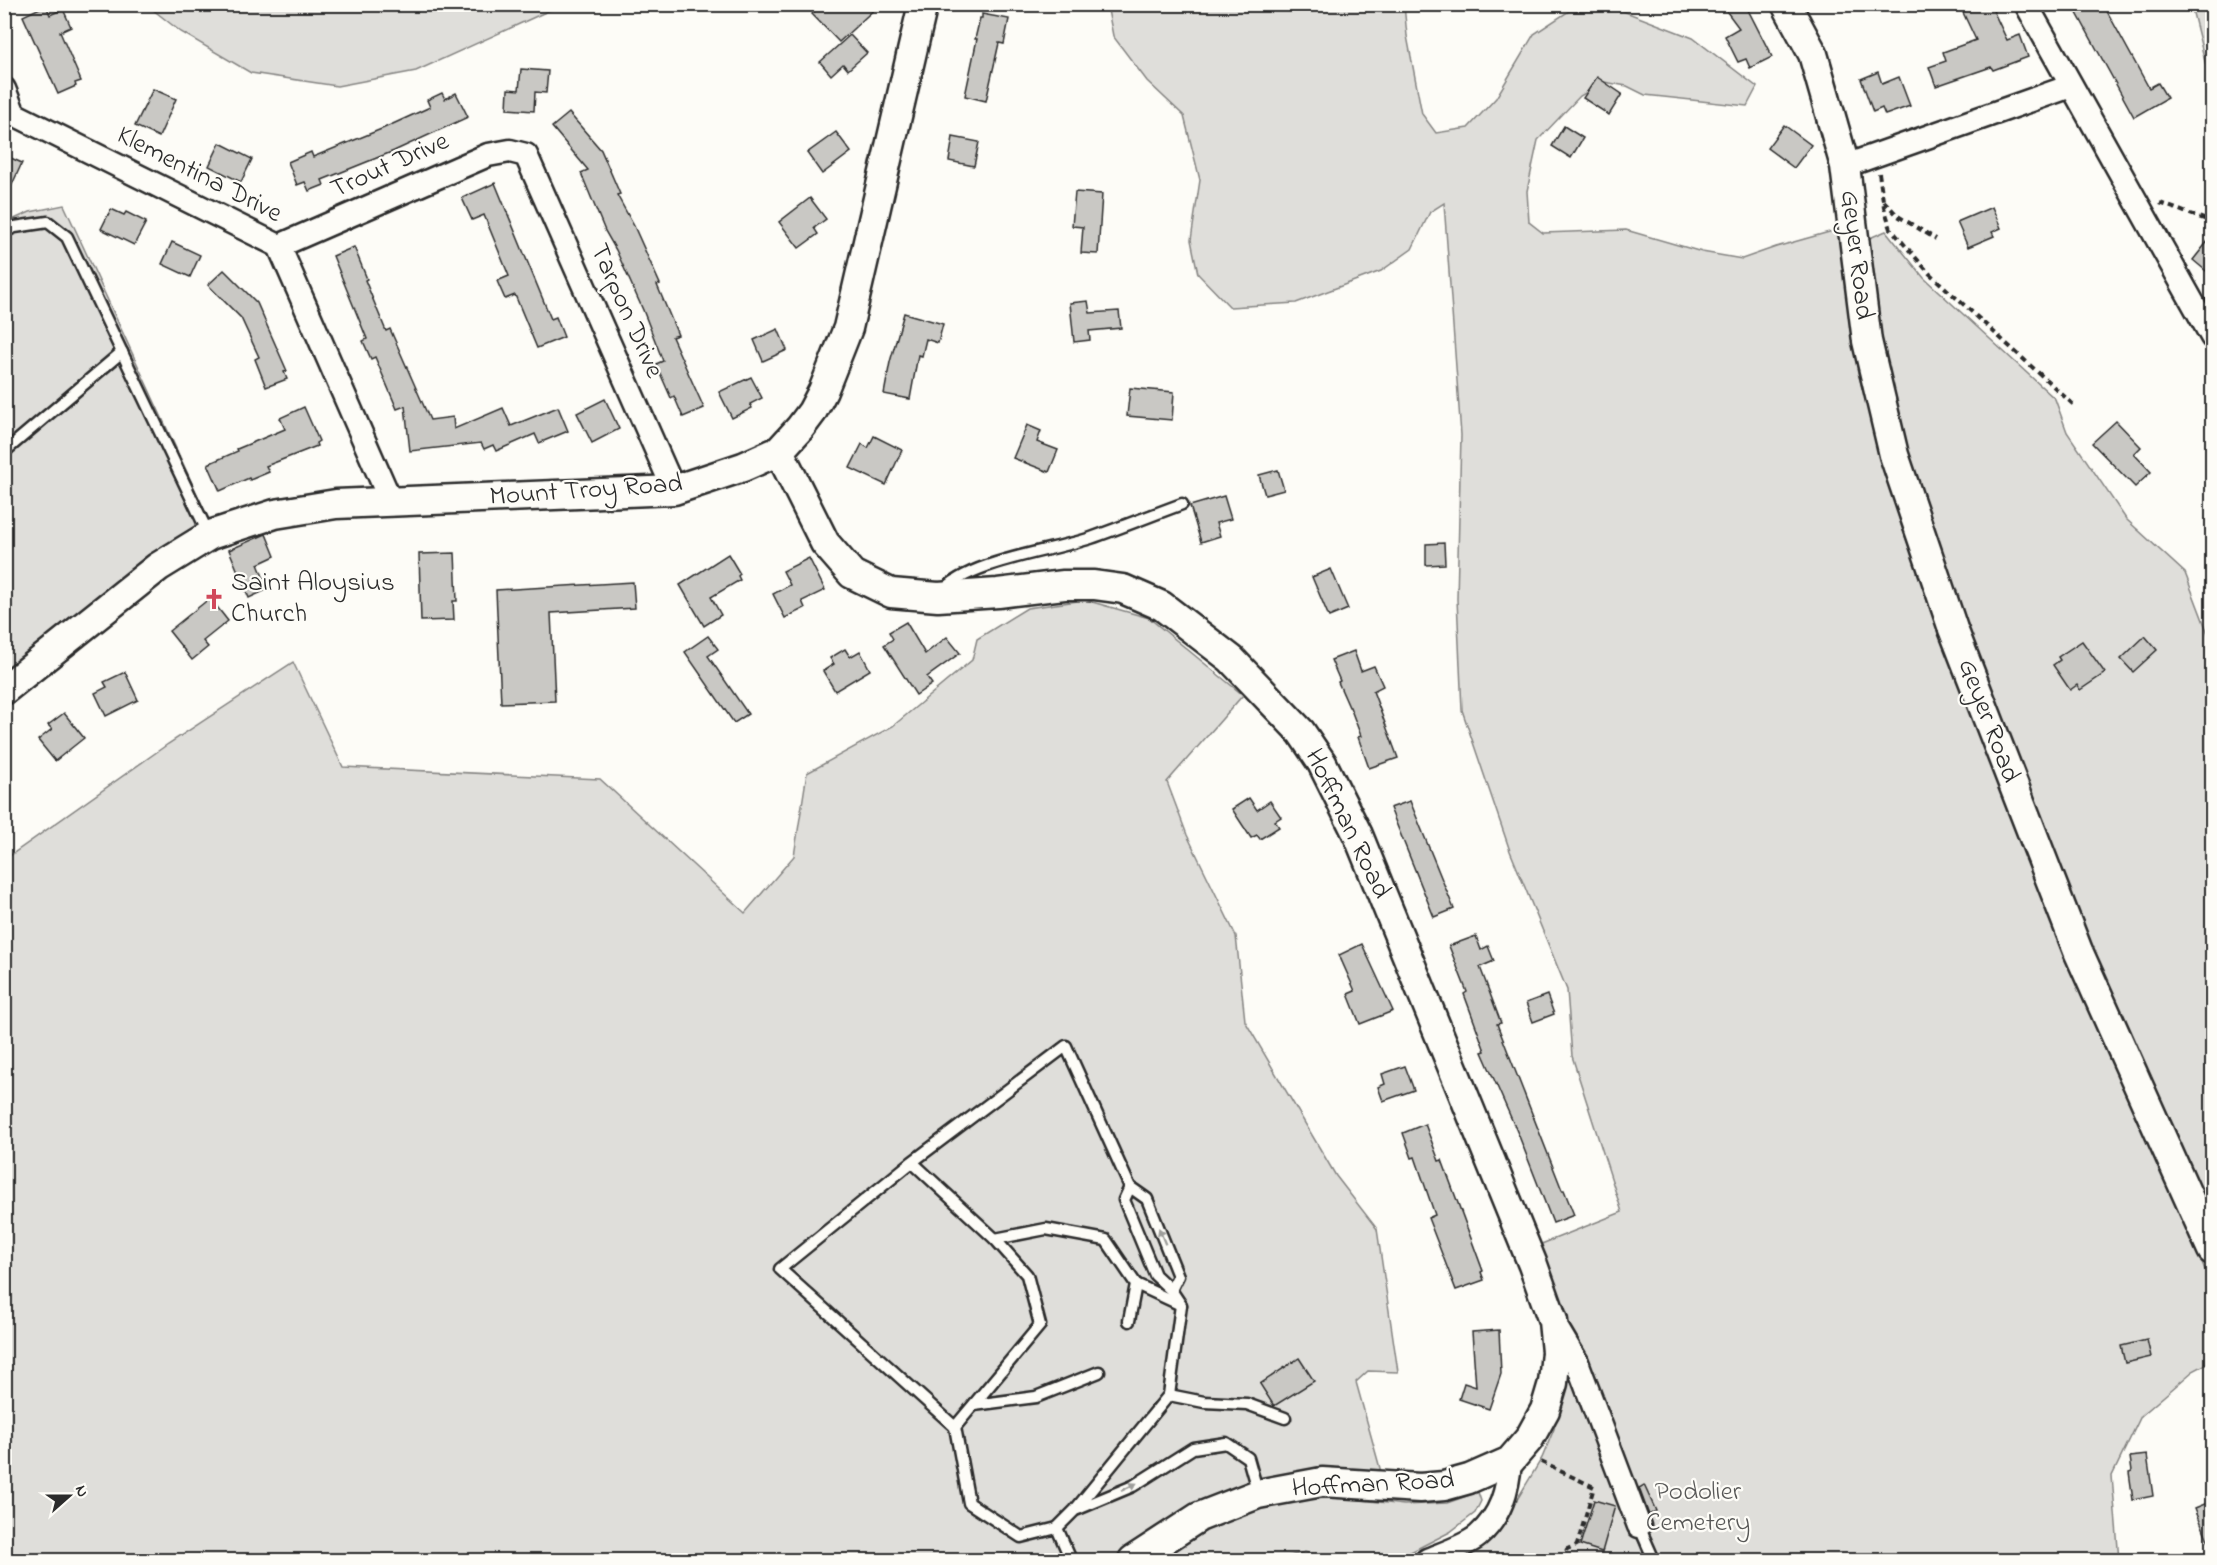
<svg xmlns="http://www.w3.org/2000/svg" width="2217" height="1565" font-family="'Indie Flower',sans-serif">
<rect width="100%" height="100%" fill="#fdfcf7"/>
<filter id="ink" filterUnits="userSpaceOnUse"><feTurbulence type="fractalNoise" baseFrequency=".0167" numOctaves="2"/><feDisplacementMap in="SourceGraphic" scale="12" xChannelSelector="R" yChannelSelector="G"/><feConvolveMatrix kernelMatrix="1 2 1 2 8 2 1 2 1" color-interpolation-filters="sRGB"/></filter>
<g filter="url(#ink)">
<!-- green -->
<g fill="#dfdeda" stroke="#858482" stroke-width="1.5">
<polygon points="147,5 561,5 416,71 337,86 251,73 181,32"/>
<polygon points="1107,5 1404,5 1407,36 1422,114 1436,133 1468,128 1496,98 1534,34 1569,11 1623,11 1693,38 1757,87 1747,106 1645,95 1627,86 1604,82 1580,96 1538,140 1527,191 1529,222 1543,233 1626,230 1702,252 1742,259 1776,247 1840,229 1858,373 1902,528 2030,869 2164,1168 2212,1287 2212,1361 2193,1371 2141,1416 2112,1476 2119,1560 1657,1560 1565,1320 1556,1286 1539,1245 1622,1212 1572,1056 1567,990 1510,851 1462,710 1457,599 1461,435 1444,203 1430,212 1412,249 1381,271 1296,303 1230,307 1198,274 1191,240 1200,180 1184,116 1147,81 1113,36"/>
<polygon points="2191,5 2212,5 2212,90"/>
<polygon points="64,205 209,520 184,534 5,675 5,223 30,212"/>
<polygon points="1886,231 1924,278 2055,399 2067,432 2126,519 2185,573 2212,644 2212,1227 2120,1015 2003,734 1903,446 1878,322 1865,240"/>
<polygon points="1085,600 1149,618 1243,695 1167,782 1187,835 1236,936 1245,1021 1336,1176 1377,1229 1398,1372 1368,1371 1356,1382 1381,1472 1294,1486 1133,1560 5,1560 4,860 168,744 293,662 343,767 600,779 745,913 794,856 807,773 893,726 972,660 977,639 1027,608"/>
<polygon points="1569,1366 1643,1553 1648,1560 1444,1560 1503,1523 1542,1458 1554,1429"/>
<polygon points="1478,1492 1481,1501 1475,1513 1450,1532 1395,1560 1329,1560 1305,1552 1275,1560 1156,1560 1225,1520 1285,1499 1345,1498 1404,1505 1447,1503"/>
</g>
<!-- building -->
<g fill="#c9c8c4" stroke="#2b2b2b" stroke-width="1.5">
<polygon points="822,4 880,4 839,42 812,14"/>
<polygon points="1721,4 1745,4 1772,57 1750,68 1746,59 1738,62 1725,36 1739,28"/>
<polygon points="1959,4 1990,4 2007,40 2020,35 2028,57 1993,70 1991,67 1936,86 1929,67 1946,61 1943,52 1976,40"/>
<polygon points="2072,4 2103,4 2149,88 2158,83 2167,98 2134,117"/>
<polygon points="46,5 50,15 63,9 71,27 60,32 81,81 75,83 76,86 58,94 23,16"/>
<polygon points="982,14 1009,19 1004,44 999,43 986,101 965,96 977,39 975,39 980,18 982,18"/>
<polygon points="850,35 867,53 848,70 843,64 831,75 820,62"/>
<polygon points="521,69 548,71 546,93 535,92 534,111 507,109 508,89 519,90"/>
<polygon points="1878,72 1882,84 1899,77 1910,106 1885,115 1882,108 1873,112 1861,79"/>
<polygon points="1597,77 1622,94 1609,115 1583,98"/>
<polygon points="153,89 176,99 159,137 135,126"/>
<polygon points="442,93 445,99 456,93 468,117 394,151 322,180 324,185 309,191 305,182 297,185 288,162 311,152 313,157 384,128 430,107 427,100"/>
<polygon points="569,113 601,150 620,194 617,195 634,226 660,284 657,285 678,335 672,337 704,408 683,417 674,396 671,398 656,364 663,361 643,310 616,250 605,231 581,173 588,170 552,127"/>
<polygon points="1784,125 1811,145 1794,168 1767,148"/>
<polygon points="1564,126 1583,138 1571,158 1552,146"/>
<polygon points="836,132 851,152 822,174 807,153"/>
<polygon points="953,137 979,142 974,166 949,161"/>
<polygon points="220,143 252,159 241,182 209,166"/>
<polygon points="4,155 22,163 4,202"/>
<polygon points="495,183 551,319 556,317 564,337 537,348 515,295 505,299 497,281 509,276 484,215 472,220 462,198"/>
<polygon points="1075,192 1102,194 1098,254 1081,253 1083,227 1072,226"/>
<polygon points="810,198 826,219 814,228 818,234 799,248 779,222"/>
<polygon points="1992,207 2001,228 1992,232 1994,236 1968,247 1957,222"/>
<polygon points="111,209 124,215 126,212 146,222 134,245 101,229"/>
<polygon points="2212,236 2212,276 2193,260"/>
<polygon points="172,242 200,255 190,277 162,264"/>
<polygon points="354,247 367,279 365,280 386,331 390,329 430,420 453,417 454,429 503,408 511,426 558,407 568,431 539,443 535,434 496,451 493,445 484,449 481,443 410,451 405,406 397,409 375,357 371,359 363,341 367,339 333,256"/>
<polygon points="224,270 257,303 287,371 284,372 287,379 266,387 255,359 259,357 241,318 208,285"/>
<polygon points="1088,301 1090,313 1119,311 1121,328 1089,331 1090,340 1074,342 1070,303"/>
<polygon points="904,313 943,324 938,343 926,339 922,356 918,355 910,399 884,394 890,362"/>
<polygon points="778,329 787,350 763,361 754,340"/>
<polygon points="751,377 762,398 750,404 752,408 732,418 719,392"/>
<polygon points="1130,388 1174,392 1172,420 1127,416"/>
<polygon points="605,399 619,429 592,443 577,413"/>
<polygon points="304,407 319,441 316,443 317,446 266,466 269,472 250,480 249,478 220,491 208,464 238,451 237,449 285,429 280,418"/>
<polygon points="2116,421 2141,447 2134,454 2151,472 2135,487 2092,443"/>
<polygon points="1027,425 1041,431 1037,442 1058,450 1049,472 1013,458"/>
<polygon points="874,436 902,450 886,485 850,468 862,444 868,448"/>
<polygon points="1278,470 1284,490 1265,495 1259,475"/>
<polygon points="1224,496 1231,519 1216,523 1220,536 1201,542 1190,506"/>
<polygon points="266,534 275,556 258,564 268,589 249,598 229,550"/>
<polygon points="1444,543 1445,564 1426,565 1426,544"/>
<polygon points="455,553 457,601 453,601 454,620 421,621 419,554"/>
<polygon points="728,554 740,574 738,576 740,580 711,597 721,615 704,626 680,585"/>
<polygon points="809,558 825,590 802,601 805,608 785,618 773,594 790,585 783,571"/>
<polygon points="1331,569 1348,609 1329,617 1312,577"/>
<polygon points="633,582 635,608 551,613 555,701 501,703 496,590"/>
<polygon points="210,598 228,621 203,641 208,647 192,660 169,631"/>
<polygon points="906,622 925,654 947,637 960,653 927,677 932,684 916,695 884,645 893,639 889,632"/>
<polygon points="708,636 718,649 708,656 748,714 734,723 685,652"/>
<polygon points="2145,636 2157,650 2133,672 2121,659"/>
<polygon points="2082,641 2105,673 2080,690 2077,685 2070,690 2053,665 2060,660 2058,657"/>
<polygon points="845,649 850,657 860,651 870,670 835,691 823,671 834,664 830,658"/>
<polygon points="1354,651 1361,671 1374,666 1383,686 1373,691 1398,758 1369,768 1358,737 1361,736 1350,707 1349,707 1338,682 1340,681 1331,660"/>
<polygon points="125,672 138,700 106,716 95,693 107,687 104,682"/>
<polygon points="64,713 84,738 55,761 38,740 52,729 48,725"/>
<polygon points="1249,798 1257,810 1270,801 1281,817 1275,821 1279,827 1260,839 1257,835 1251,838 1232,809"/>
<polygon points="1410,801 1454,909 1434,917 1390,808"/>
<polygon points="1476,936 1481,950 1488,946 1494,961 1480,967 1501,1023 1497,1024 1562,1190 1564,1190 1574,1215 1553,1223 1519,1136 1482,1052 1485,1051 1464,994 1467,992 1449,946"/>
<polygon points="1362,944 1393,1011 1360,1024 1348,994 1355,991 1339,955"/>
<polygon points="1547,995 1554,1014 1533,1022 1526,1003"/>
<polygon points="1405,1066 1414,1090 1383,1101 1378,1087 1385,1084 1382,1074"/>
<polygon points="1425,1124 1439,1161 1442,1160 1483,1271 1481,1272 1484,1280 1456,1290 1428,1218 1435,1215 1415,1157 1412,1158 1403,1133"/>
<polygon points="1499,1330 1501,1374 1489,1409 1459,1399 1464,1383 1476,1387 1472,1332"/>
<polygon points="2147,1340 2151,1357 2125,1363 2121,1346"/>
<polygon points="1299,1358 1314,1381 1274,1406 1260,1384"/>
<polygon points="2147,1455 2153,1496 2133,1500 2129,1472 2132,1471 2130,1457"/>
<polygon points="1644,1485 1656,1511 1649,1515 1639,1488"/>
<polygon points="1594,1500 1615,1506 1602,1552 1580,1545"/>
<polygon points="2212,1501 2212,1550 2195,1508"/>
</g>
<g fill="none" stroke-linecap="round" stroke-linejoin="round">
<defs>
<g id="service">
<polyline points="4,232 15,227 48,222 67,237 209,535"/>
<polyline points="4,452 122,352"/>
<path d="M942,592C968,561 1052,551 1091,538C1122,527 1152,515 1182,504"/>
<polyline points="912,1162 995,1239 1027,1275 1040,1325 955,1427 780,1269 912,1162 1066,1046 1130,1187 1147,1199 1178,1276 1171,1290"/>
<polyline points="995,1239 1046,1229 1106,1240 1136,1284 1129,1321"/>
<polyline points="1136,1284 1181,1305"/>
<polyline points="1169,1395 1204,1402 1247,1404 1285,1418"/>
<polyline points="974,1405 1036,1397 1099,1372"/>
<polyline points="955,1427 969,1503 1021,1537 1057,1528"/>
<polyline points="1078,1509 1133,1486 1193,1448 1226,1443 1248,1458 1258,1493"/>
<polyline points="1639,1526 1654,1560"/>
<polyline points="1071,1560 1057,1528 1075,1510 1169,1395 1181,1305 1171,1290 1155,1275 1124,1200 1130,1187"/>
</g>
<g id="minor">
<polyline points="2026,4 2212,337"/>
<polyline points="4,89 14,114"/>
<polyline points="4,111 14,114 279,246 391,502"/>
<polyline points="1845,166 2071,86"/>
<polyline points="279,246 488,155 510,151 526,155 674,490"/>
<polyline points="1555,1325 1577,1362 1639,1526"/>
<path d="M1427,1560C1441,1554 1466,1546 1478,1536C1501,1516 1508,1490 1510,1461"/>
</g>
<g id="tertiary">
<polyline points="1786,4 1813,54 1845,166 1867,341 1894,455 1953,629 2078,951 2212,1250"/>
<polyline points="779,451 825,543 852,574 891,593 938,597 998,593 1064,585 1094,585 1123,589 1162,606 1231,659 1301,732 1322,763 1358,835 1533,1265 1553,1321 1556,1352 1553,1383 1545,1410 1529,1439 1510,1461 1469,1479 1444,1486 1420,1488 1322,1482 1258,1494 1199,1517 1133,1560"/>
<polyline points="4,690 158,567 210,535 275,514 336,504 674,490 743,467 779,451 800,428 812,412 823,391 848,328 923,4"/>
</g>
</defs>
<!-- service casing -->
<use href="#service" stroke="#2b2b2b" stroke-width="15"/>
<!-- minor casing -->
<use href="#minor" stroke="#2b2b2b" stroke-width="27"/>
<!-- tertiary casing -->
<use href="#tertiary" stroke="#2b2b2b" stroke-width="33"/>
<!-- path -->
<g stroke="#2b2b2b" stroke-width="4" stroke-dasharray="6 4.5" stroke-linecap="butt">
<polyline points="1879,173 1884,207 1891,229 1929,273 2076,407"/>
<polyline points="1884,201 1898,216 1936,239"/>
<polyline points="2160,203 2212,222"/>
<polyline points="1541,1462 1594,1487 1577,1545 1567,1549 1562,1560"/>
</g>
<!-- service -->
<use href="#service" stroke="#fdfcf7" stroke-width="10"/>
<!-- minor -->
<use href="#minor" stroke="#fdfcf7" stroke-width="22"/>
<!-- tertiary -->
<use href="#tertiary" stroke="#fdfcf7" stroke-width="28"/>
</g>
<!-- one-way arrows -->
<defs><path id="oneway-solid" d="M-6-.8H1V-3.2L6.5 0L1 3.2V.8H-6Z" transform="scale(1.5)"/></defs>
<g fill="#9e9e9b">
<use href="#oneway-solid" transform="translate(1162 1236) rotate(-112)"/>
<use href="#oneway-solid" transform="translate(1129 1487) rotate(-26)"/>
</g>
</g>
<!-- icons -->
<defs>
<symbol id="church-bare" viewBox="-9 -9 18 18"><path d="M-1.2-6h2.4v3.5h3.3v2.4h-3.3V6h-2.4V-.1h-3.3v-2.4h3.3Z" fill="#d1495b" stroke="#fdfcf7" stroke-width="2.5" paint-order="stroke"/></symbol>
</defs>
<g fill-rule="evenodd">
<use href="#church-bare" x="199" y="584" width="30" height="30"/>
</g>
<g text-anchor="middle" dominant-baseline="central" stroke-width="4.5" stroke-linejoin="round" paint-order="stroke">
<!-- street labels -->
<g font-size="27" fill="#2b2b2b" stroke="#fdfcf7">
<text transform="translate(390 166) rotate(-24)">Trout Drive</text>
<text transform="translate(199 175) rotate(27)">Klementina Drive</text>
<text transform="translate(1856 255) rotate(83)">Geyer Road</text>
<text transform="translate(626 311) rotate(66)">Tarpon Drive</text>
<text transform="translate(586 491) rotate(-4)">Mount Troy Road</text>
<text transform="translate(1988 721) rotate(69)">Geyer Road</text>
<text transform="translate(1347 824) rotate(64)">Hoffman Road</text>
<text transform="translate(1373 1485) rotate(-3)">Hoffman Road</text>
</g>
<!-- poi labels -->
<g font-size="27" fill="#2b2b2b" stroke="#fdfcf7" text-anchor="start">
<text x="231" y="583">Saint Aloysius<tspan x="231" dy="31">Church</tspan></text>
</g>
<!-- park labels -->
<g font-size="27" fill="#585857" stroke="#fdfcf7">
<text x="1698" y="1492">Podolier<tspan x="1698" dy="31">Cemetery</tspan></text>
</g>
</g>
<!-- margin -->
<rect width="2217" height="1565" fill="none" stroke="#fdfcf7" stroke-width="24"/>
<rect x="12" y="12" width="2193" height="1541" fill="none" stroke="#2b2b2b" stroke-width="2" filter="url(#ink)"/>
<!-- north arrow -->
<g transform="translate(69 1496) rotate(69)" stroke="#fdfcf7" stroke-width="4.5" paint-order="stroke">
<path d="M0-4.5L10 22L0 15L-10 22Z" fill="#2b2b2b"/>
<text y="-9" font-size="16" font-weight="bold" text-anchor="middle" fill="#2b2b2b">N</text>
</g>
</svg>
